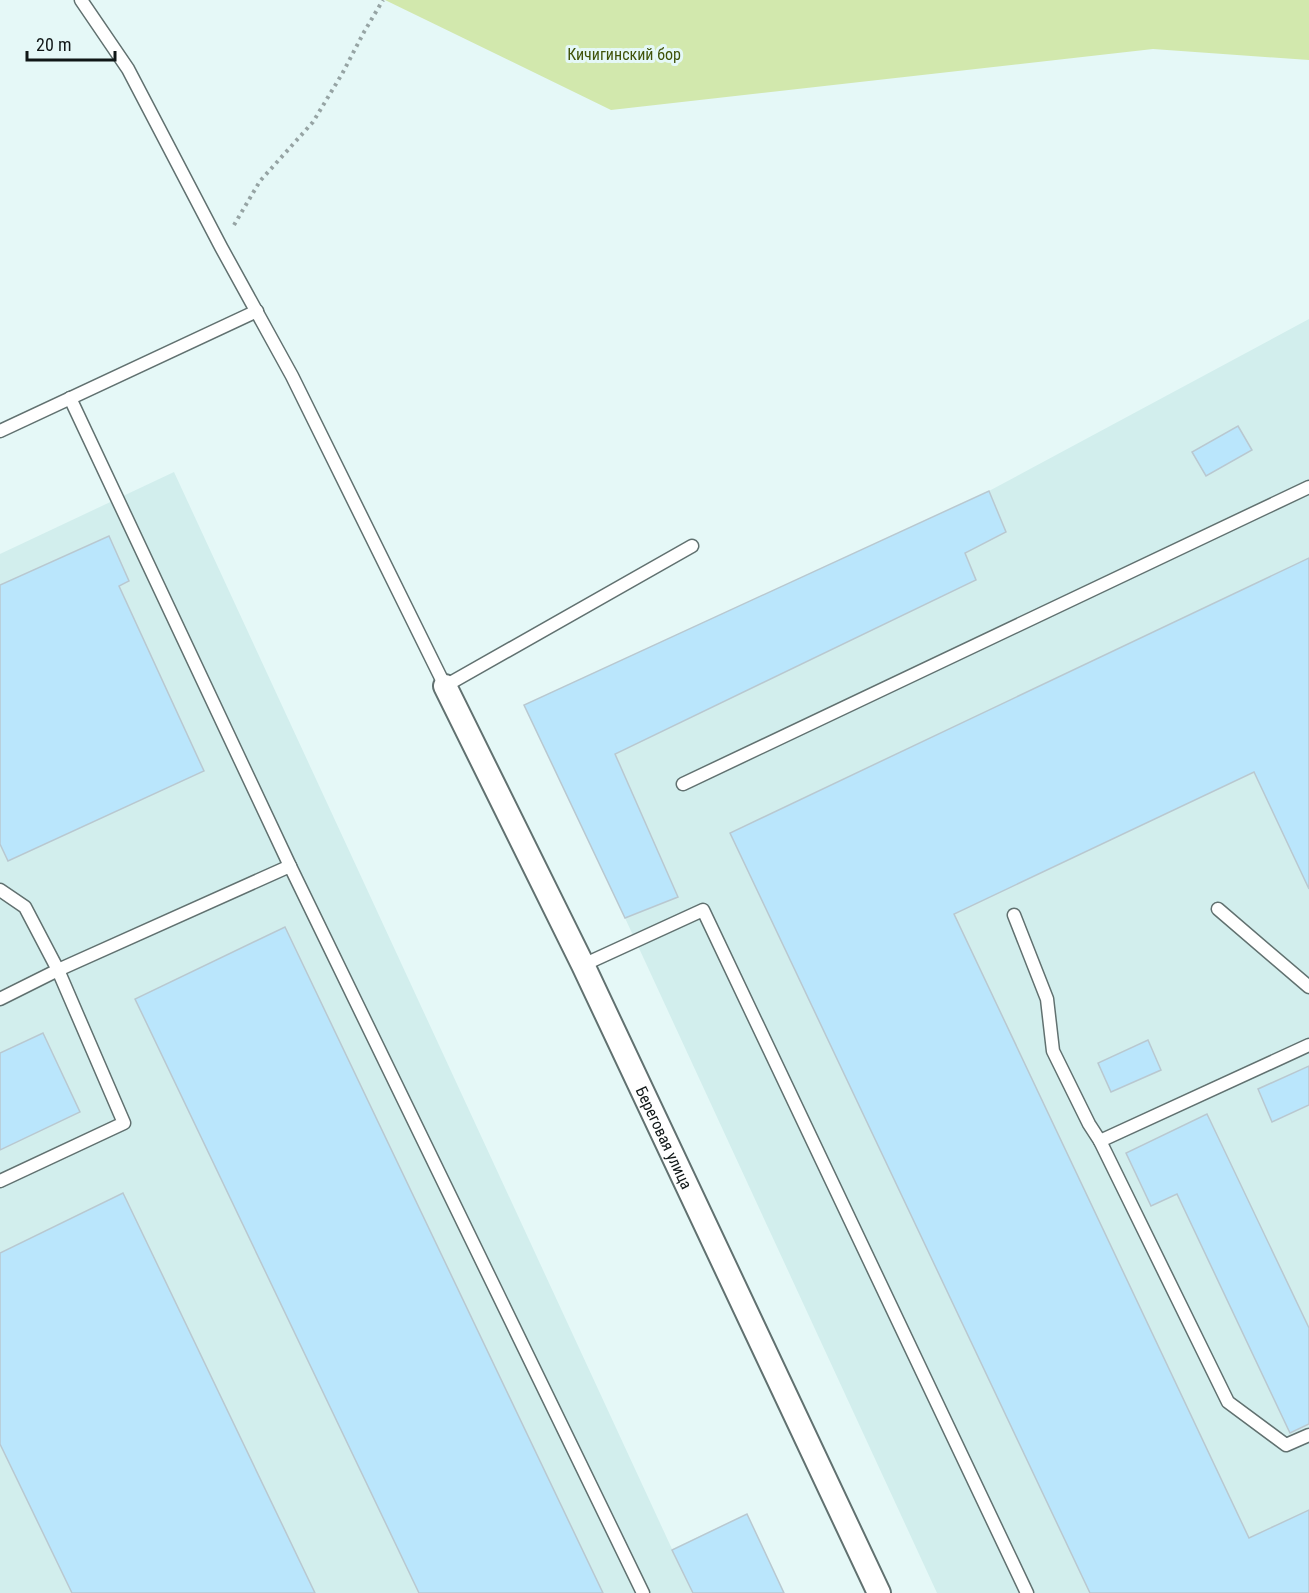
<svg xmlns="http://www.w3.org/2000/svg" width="1309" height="1593" font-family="'Roboto Condensed',sans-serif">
<rect width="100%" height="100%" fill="#e5f8f7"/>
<!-- built -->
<g fill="#d2eeed">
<polygon points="1309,319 1309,1593 937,1593 625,918 524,705 989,491"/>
<polygon points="174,472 672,1549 747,1514 784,1593 0,1593 0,554"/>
</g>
<!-- green -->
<polygon fill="#d2e8ad" points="385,0 1309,0 1309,60 1153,49 611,110"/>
<!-- building -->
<g fill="#bae6fc" stroke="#b9c8d0" stroke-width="1.5">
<polygon points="1238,426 1252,450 1206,476 1192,452"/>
<polygon points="989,491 1006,532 965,553 976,580 615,754 678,897 625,918 524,705"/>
<polygon points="109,536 129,581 119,586 204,771 8,861 0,844 0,585"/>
<polygon points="1309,558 1309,889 1254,772 954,914 1249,1538 1309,1510 1309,1593 1090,1593 730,833"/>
<polygon points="285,927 603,1593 419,1593 135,999"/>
<polygon points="43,1033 80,1112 0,1150 0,1053"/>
<polygon points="1148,1040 1161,1070 1111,1092 1098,1063"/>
<polygon points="1309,1066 1309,1105 1272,1122 1258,1089"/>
<polygon points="1207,1114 1309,1328 1309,1424 1290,1433 1177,1194 1151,1206 1126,1153"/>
<polygon points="123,1193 315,1593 72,1593 0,1444 0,1253"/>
<polygon points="747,1514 784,1593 693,1593 672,1550"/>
</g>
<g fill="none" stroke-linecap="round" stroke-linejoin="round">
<defs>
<g id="lane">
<polyline points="81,0 128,69 221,247 292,376 445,686 692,546"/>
<polyline points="70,398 290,866"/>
<polyline points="0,431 257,311"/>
<polyline points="683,784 1309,487"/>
<polyline points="0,890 25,907 58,970 124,1123 0,1181"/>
<polyline points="1218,909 1309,987"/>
<polyline points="1014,915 1047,999 1053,1051 1089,1124 1100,1141 1228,1402 1286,1445 1309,1435"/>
<polyline points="583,965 703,910 1027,1593"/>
<polyline points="0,999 58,970 290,866 643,1593"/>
<polyline points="1100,1141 1309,1045"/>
</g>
<g id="street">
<path id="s1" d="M445,686L583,965L879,1593"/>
</g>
</defs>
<!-- lane casing -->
<use href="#lane" stroke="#617170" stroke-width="15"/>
<!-- street casing -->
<use href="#street" stroke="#617170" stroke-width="26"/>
<!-- path -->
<polyline stroke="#96a4a4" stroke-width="4" stroke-dasharray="3 4.5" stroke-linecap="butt" points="234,225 260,181 313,122 342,74 364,32 383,0"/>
<!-- lane -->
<use href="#lane" stroke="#fff" stroke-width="12"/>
<!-- street -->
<use href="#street" stroke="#fff" stroke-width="22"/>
</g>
<g text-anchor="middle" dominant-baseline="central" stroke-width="6" stroke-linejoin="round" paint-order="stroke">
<!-- park labels -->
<g font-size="16" fill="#3f5209" stroke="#e5f8f7">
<text x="624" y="54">Кичигинский бор</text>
</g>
<!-- street labels -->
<g font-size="16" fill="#101717" stroke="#e5f8f7">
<text stroke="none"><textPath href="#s1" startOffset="502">Береговая улица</textPath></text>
</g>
</g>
<!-- scale -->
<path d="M27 51v9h88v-9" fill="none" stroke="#101717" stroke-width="3"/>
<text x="36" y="51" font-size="18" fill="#101717" stroke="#e5f8f7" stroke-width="4.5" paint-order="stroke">20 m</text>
</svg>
